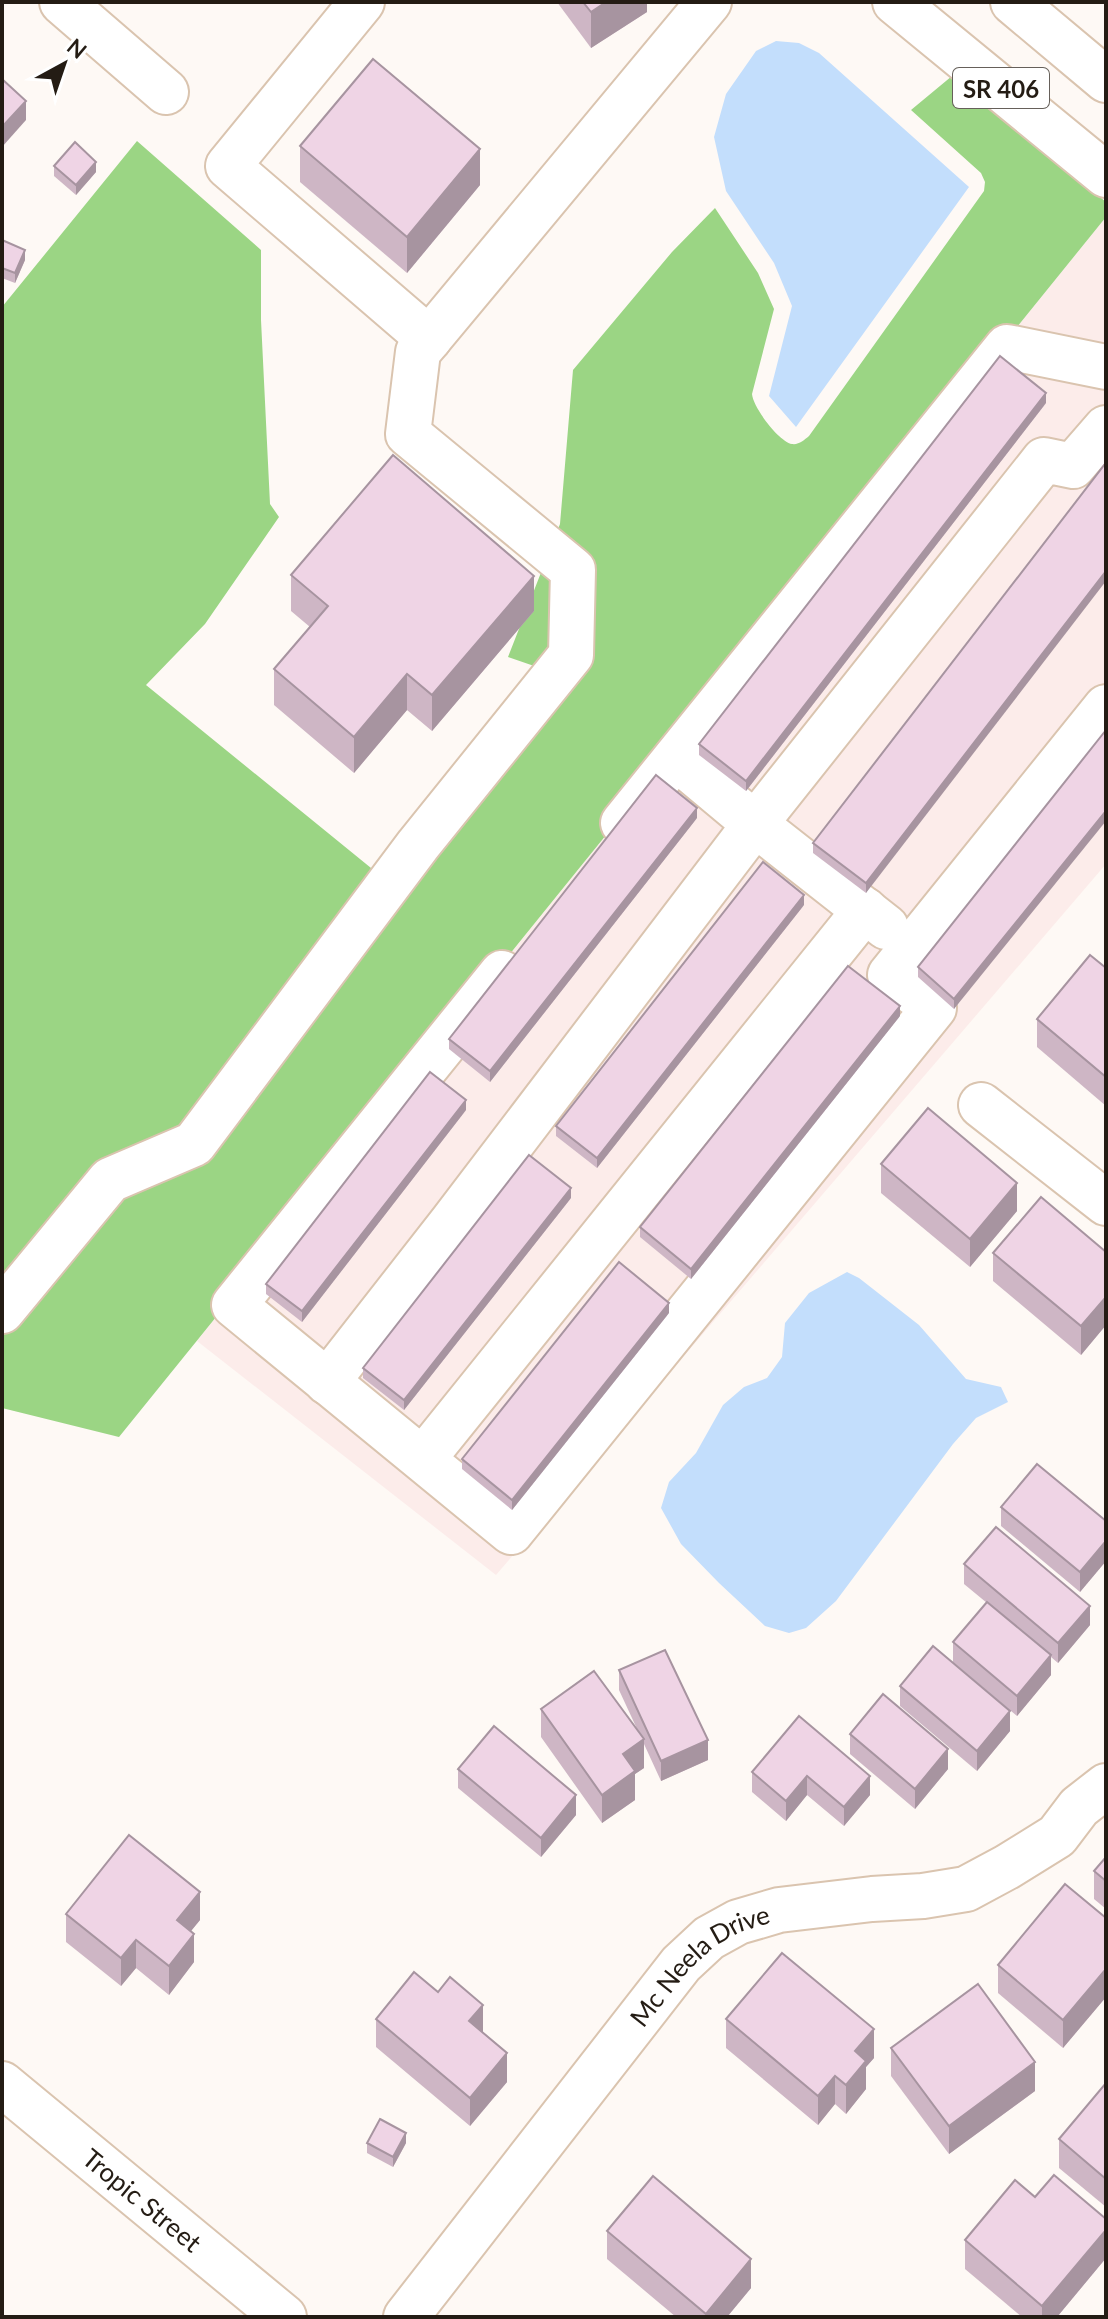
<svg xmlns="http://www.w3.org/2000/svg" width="1108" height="2319" font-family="Lato,sans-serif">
<rect width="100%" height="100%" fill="#fef9f5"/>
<!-- commercial -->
<polygon fill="#fcecea" points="1106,217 1106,864 496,1575 197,1341"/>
<!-- forest -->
<path fill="#9bd584" d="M952,76L1106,202V217L119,1437L2,1408V307L137,141L261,250V320L270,504L279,517L205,624L146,685L387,881L566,677L508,657L560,524L573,370L672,252L715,208L758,273L774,309L752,394C753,407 778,441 792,444C799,445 804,440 809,436L984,191L985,182L981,173L911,110Z"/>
<!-- water -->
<g fill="#c3defc">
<polygon points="776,41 799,43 819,53 969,187 796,427 769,396 792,306 774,263 726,191 714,137 726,94 756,51"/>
<polygon points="847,1272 859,1278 919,1325 966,1379 1001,1387 1008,1402 976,1418 953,1444 836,1601 806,1628 789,1633 765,1626 719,1583 681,1544 661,1508 669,1482 696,1453 723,1405 744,1387 767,1378 782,1357 785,1323 809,1293"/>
</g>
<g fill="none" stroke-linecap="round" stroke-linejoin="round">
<defs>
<g id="minor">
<polyline points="62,2 166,92"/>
<polyline points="362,2 228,166 429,339"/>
<polyline points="676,758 755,824 886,927"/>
<polyline points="623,823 1007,347 1106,367"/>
<polyline points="502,973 234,1305 511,1532 934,1008 890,975 1106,707"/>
<polyline points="981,1105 1106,1203"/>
<polyline points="2,1311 110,1180 194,1144 418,845 571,655 573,570 408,434 418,352 709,2"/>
<polyline points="327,1382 452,1222 755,824 1044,460 1073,466 1106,428"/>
<polyline points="423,1459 865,910"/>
<path id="s1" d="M2,2084L284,2317"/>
<path id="s2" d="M406,2317L681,1964L709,1938L738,1922L779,1910L872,1899L923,1896L966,1889L1007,1867L1057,1836L1079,1807L1106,1786"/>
</g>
<g id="major">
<polyline points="895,2 1106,175"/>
<polyline points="1013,2 1106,80"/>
</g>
</defs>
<!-- minor casing -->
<use href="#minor" stroke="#dac4af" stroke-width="48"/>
<!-- major casing -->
<use href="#major" stroke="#dac4af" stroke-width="48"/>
<!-- minor -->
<use href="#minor" stroke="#fff" stroke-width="44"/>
<!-- major -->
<use href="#major" stroke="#fff" stroke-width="44"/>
</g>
<!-- wall -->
<g fill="#ceb6c5">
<polygon points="557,2 647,2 647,12 591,48"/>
<polygon points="300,146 480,185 407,273 300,182"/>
<polygon points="54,166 96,172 76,195 54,176"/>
<polygon points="2,240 25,260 15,283 2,278"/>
<polygon points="1046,403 746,791 699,755 699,744"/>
<polygon points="1105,464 866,893 813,853 813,843"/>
<polygon points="291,575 534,611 432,731 407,710 354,773 274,705 274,669 310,627 291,611"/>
<polygon points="1106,730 954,1009 918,977 918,967"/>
<polygon points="697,818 490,1082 449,1049 449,1039"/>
<polygon points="804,905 597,1168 556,1136 556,1126"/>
<polygon points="1106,968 1106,1106 1037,1047 1037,1019"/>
<polygon points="900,1016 691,1279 640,1237 640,1227"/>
<polygon points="466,1110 302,1322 266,1294 266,1284"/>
<polygon points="881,1164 1017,1211 970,1267 881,1193"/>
<polygon points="571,1198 404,1410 363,1378 363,1368"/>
<polygon points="1106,1252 1106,1325 1081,1355 993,1281 993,1253"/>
<polygon points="669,1313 512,1510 462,1469 462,1459"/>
<polygon points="1001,1507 1106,1521 1106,1561 1080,1592 1001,1526"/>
<polygon points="964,1564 1090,1625 1058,1663 1051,1657 1051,1675 1017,1716 953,1662 953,1642 987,1603 964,1584"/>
<polygon points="619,1670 708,1760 661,1781 644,1744 644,1768 635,1774 635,1800 602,1823 541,1737 541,1709 638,1731 619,1690"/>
<polygon points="900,1686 1010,1731 977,1771 900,1706"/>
<polygon points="799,1716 870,1795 844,1826 807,1795 786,1821 752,1792 752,1772"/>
<polygon points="850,1734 948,1769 915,1809 850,1754"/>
<polygon points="458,1769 576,1815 541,1857 458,1788"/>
<polygon points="1106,1857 1106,1909 1094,1899 1094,1871"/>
<polygon points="66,1914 200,1920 191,1931 194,1962 169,1995 136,1968 121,1986 66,1942"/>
<polygon points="1106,1918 1106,1997 1063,2048 998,1993 998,1965"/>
<polygon points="376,2019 483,2033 507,2082 470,2126 376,2047"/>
<polygon points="726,2019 874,2058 866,2067 866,2089 846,2114 835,2104 818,2125 726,2048"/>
<polygon points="891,2048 1035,2091 949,2154 891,2076"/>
<polygon points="1106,2083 1106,2207 1059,2168 1059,2139"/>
<polygon points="367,2143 406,2143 393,2167 367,2153"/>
<polygon points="1035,2197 1106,2219 1106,2258 1057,2317 1022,2317 965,2269 965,2240"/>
<polygon points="607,2231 751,2288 727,2317 676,2317 607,2259"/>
</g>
<!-- shaded-wall -->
<g fill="#a794a0">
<polygon points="606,2 647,2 647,12 591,48 591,12"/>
<polygon points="26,101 26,120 2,147 2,127"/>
<polygon points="480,149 480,185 407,273 407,237"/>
<polygon points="96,162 96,172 76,195 76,185"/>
<polygon points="25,250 25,260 15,283 15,273"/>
<polygon points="1046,393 1046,403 746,791 746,781"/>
<polygon points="1106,571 1106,581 866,893 866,883"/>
<polygon points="534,576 534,611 432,731 432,695"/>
<polygon points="407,674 407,710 354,773 354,737"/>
<polygon points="697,808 697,818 490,1082 490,1071"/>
<polygon points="1106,811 1106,821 954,1009 954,999"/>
<polygon points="804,895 804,905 597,1168 597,1158"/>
<polygon points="900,1006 900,1016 691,1279 691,1269"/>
<polygon points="466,1100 466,1110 302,1322 302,1311"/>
<polygon points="1017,1183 1017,1211 970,1267 970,1239"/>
<polygon points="571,1188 571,1198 404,1410 404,1400"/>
<polygon points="1106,1297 1106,1325 1081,1355 1081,1326"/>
<polygon points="669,1303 669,1313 512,1510 512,1500"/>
<polygon points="1106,1541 1106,1561 1080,1592 1080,1572"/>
<polygon points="1090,1606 1090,1625 1058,1663 1058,1643"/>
<polygon points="1051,1655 1051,1675 1017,1716 1017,1696"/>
<polygon points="1010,1711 1010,1731 977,1771 977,1751"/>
<polygon points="644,1739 644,1768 635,1774 635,1800 602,1823 602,1795 623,1754"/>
<polygon points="708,1740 708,1760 661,1781 661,1761"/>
<polygon points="948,1749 948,1769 915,1809 915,1789"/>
<polygon points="807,1776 807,1795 786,1821 786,1801"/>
<polygon points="870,1776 870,1795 844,1826 844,1807"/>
<polygon points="576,1795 576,1815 541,1857 541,1838"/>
<polygon points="200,1892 200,1920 177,1948 177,1920"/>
<polygon points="194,1934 194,1962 169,1995 169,1966"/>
<polygon points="136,1940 136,1968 121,1986 121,1958"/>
<polygon points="1106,1969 1106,1997 1063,2048 1063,2020"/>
<polygon points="483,2005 483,2033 469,2021"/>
<polygon points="874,2029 874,2058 866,2067 866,2089 846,2114 846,2085 855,2051"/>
<polygon points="507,2053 507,2082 470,2126 470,2098"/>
<polygon points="1035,2062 1035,2091 949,2154 949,2126"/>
<polygon points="835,2076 835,2104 818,2125 818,2096"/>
<polygon points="406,2133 406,2143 393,2167 393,2157"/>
<polygon points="1106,2230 1106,2258 1057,2317 1042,2317 1042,2306"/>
<polygon points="751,2259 751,2288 727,2317 706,2317 706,2314"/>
</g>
<!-- building -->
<g fill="#efd4e5" stroke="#a794a0" stroke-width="2">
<polygon points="583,2 606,2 591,12"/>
<polygon points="373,59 480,149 407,237 300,146"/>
<polygon points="2,79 26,101 2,127"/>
<polygon points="75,142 96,162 76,185 54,166"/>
<polygon points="2,240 25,250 15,273 2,268"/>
<polygon points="1000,356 1046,393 746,781 699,744"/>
<polygon points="393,455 534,576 432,695 407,674 354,737 274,669 328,606 291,575"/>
<polygon points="1105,464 1106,571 866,883 813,843"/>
<polygon points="1106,730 1106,811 954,999 918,967"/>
<polygon points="656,775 697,808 490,1071 449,1039"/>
<polygon points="763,862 804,895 597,1158 556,1126"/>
<polygon points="1090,955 1106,968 1106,1077 1037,1019"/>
<polygon points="848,966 900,1006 691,1269 640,1227"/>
<polygon points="430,1072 466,1100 302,1311 266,1284"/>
<polygon points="928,1108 1017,1183 970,1239 881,1164"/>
<polygon points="529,1155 571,1188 404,1400 363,1368"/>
<polygon points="1041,1197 1106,1252 1106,1297 1081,1326 993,1253"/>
<polygon points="619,1262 669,1303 512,1500 462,1459"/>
<polygon points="1037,1464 1106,1521 1106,1541 1080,1572 1001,1507"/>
<polygon points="996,1527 1090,1606 1058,1643 964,1564"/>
<polygon points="987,1602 1051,1655 1017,1696 953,1642"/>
<polygon points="933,1646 1010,1711 977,1751 900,1686"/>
<polygon points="665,1650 708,1740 661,1761 619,1670"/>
<polygon points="594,1671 644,1739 623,1754 635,1771 602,1795 541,1709"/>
<polygon points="883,1694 948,1749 915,1789 850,1734"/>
<polygon points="799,1716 870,1776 844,1807 807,1776 786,1801 752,1772"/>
<polygon points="494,1726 576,1795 541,1838 458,1769"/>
<polygon points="129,1835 200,1892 177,1920 194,1934 169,1966 136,1940 121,1958 66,1914"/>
<polygon points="1106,1857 1106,1881 1094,1871"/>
<polygon points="1065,1884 1106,1918 1106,1969 1063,2020 998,1965"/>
<polygon points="782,1953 874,2029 855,2051 866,2061 846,2085 835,2076 818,2096 726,2019"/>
<polygon points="414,1972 438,1992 450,1977 483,2005 469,2021 507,2053 470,2098 376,2019"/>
<polygon points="978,1984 1035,2062 949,2126 891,2048"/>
<polygon points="1106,2083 1106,2179 1059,2139"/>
<polygon points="380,2119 406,2133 393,2157 367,2143"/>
<polygon points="1054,2175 1106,2219 1106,2230 1042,2306 965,2240 1015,2180 1035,2197"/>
<polygon points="653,2176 751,2259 706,2314 607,2231"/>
</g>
<g text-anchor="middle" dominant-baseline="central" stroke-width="8" stroke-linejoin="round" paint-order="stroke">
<!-- shield labels -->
<rect fill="#fff" stroke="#66605a" stroke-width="2" x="953" y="68" width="96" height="40" rx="6"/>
<g font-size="24" font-weight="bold" fill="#241c14">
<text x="1001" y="88">SR 406</text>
</g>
<!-- street labels -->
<g font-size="26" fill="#241c14" stroke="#fff">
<text stroke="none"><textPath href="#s2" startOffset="462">Mc Neela Drive</textPath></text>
<text stroke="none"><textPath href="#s1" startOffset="182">Tropic Street</textPath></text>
</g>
</g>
<!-- border -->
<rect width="1108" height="2319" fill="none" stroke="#241c14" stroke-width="8"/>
<!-- north arrow -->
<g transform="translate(64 64) rotate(40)" stroke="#ffffff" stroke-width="6" paint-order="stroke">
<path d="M0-6L14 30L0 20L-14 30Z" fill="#241c14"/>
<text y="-12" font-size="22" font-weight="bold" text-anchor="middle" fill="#241c14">N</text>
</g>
</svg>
